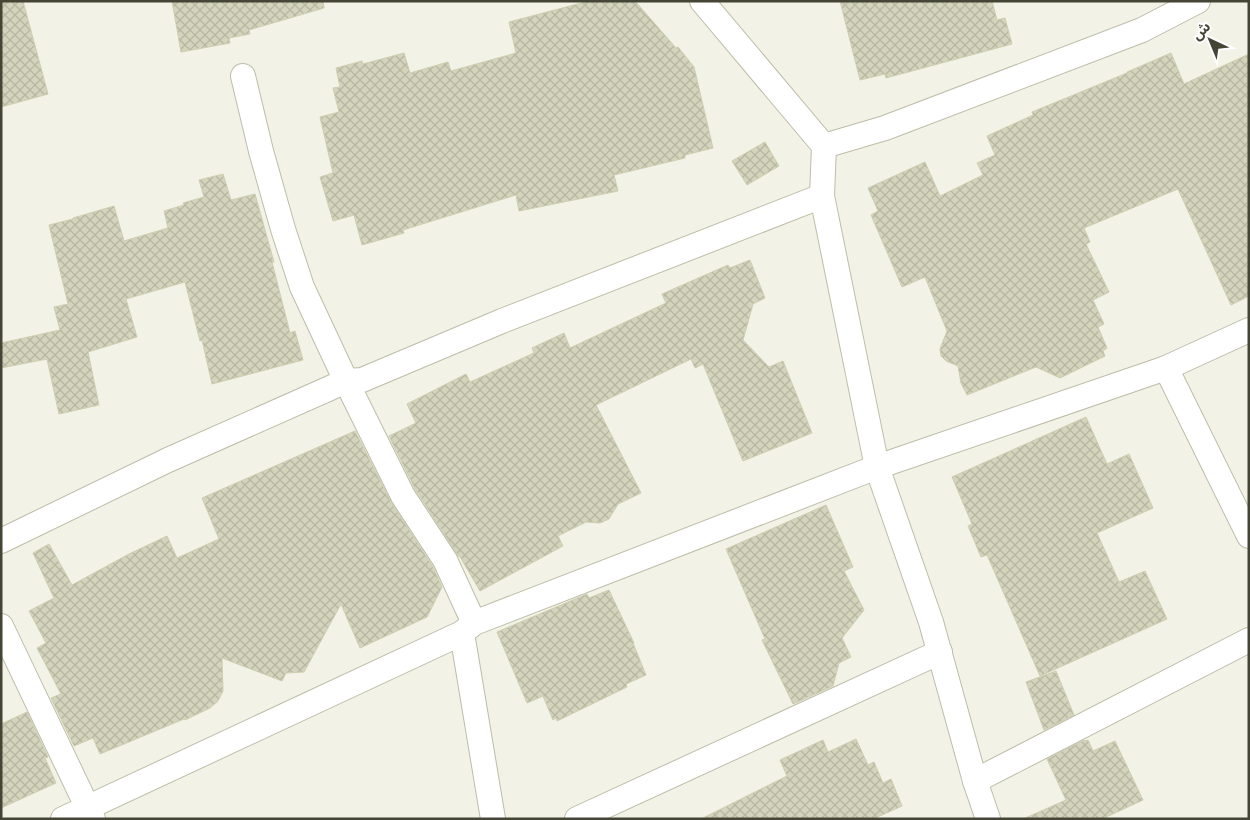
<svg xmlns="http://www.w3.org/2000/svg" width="1250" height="820" font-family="Inter,'Noto Sans Arabic',sans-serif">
<defs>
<pattern id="building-cross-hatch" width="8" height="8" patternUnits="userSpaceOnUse" patternTransform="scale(1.25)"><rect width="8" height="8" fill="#d4d3bc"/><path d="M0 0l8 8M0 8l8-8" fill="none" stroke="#b7b6a2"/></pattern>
</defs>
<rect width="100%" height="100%" fill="#f2f2e7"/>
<!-- building -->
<g fill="url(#building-cross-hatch)" stroke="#ceceb0">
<polygon points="1,1 23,1 48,94 1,107"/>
<polygon points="172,1 323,1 324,8 249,30 250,34 229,38 230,43 181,52"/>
<polygon points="589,1 635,1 676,48 678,47 694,67 713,148 685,155 685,158 614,175 618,191 519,211 516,195 403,230 404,233 362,245 354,215 333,221 320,177 333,173 320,117 339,112 333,88 340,87 336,68 362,61 363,64 404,53 410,73 448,62 451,71 516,53 509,22"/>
<polygon points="840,1 992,1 997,20 1005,18 1012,44 886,78 885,74 860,80"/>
<polygon points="1171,53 1184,84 1249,54 1249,296 1231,305 1178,189 1084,228 1090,242 1086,244 1109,292 1093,300 1104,324 1098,327 1107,348 1103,351 1105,356 1060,378 1036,367 967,395 961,383 958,366 946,361 941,356 940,349 947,331 925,277 902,287 871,215 878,211 868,188 925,162 940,196 983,175 977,163 995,155 987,136 1033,115 1032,112 1127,73 1127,72"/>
<polygon points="765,142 779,166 747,185 732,161"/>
<polygon points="223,174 231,200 255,194 274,262 272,262 290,333 295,331 303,360 212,384 202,340 200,341 185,282 126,299 137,337 88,352 99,405 59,414 47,359 1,368 1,343 60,330 54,307 68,304 49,225 73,219 73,218 114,206 124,241 168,228 164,211 184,205 183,203 204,197 199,180"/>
<polygon points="750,260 765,298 753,304 743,340 769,367 783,361 812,433 743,461 703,364 695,368 691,359 596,405 641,493 618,504 609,519 600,523 586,522 558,536 563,546 480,591 459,555 459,557 415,489 389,436 416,423 407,404 466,374 470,382 534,353 532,348 564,333 570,348 666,303 662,294 728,265 730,268"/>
<polygon points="1086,417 1107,464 1129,454 1153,508 1097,533 1119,582 1145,571 1167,619 1040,676 987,555 981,557 968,526 972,524 952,477"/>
<polygon points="355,431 391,502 433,567 442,587 427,617 360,648 341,604 304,672 286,673 282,681 222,658 223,691 218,701 210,708 185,720 184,719 100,754 93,738 74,746 51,698 61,694 37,648 46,643 29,611 54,598 33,553 49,544 72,585 129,554 167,536 177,558 219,539 202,498"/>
<polygon points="826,505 853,567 844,571 864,610 842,638 851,657 839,663 833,686 793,704 762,640 765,639 726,549"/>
<polygon points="609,590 634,643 633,643 646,675 626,684 627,687 557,721 556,718 553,720 543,696 527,703 497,632 587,594 589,598"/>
<polygon points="1056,671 1074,715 1044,730 1026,682"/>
<polygon points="27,712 48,757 45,758 56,783 1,808 1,724"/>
<polygon points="856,739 868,765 874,762 883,783 891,779 902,806 873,819 701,819 787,776 780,760 823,740 828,752"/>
<polygon points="1084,740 1085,741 1088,740 1093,751 1115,741 1143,800 1102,819 1023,819 1066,800 1047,759"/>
</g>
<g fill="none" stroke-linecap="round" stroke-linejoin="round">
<defs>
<g id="minor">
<polyline points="702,1 824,146 822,196 877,467 931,622 975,781 988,819"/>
<polyline points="243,76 261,151 283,229 302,287 346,381 403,496 445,560 474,623"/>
<polyline points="824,146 885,128 1142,30 1198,1"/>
<polyline points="1166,368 1249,536"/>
<polyline points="1,541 168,460 346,381 362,380 502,321 822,196"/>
<polyline points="1,626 93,819"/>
<polyline points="462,633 493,819"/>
<polyline points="975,781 1249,640"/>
<polyline points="63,819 462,633 474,623 877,467 1166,368 1249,330"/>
<polyline points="577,819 940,652"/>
</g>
</defs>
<!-- minor casing -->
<use href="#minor" stroke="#bdbda9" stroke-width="26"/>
<!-- minor -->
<use href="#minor" stroke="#fff" stroke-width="24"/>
</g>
<!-- border -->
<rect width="1250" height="820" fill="none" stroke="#454536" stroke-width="5"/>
<!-- north arrow -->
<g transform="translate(1210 40) rotate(316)" stroke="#ffffff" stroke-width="4" paint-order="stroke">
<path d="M0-4L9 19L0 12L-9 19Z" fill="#454536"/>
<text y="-8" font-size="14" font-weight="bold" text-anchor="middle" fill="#454536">ش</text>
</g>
</svg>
